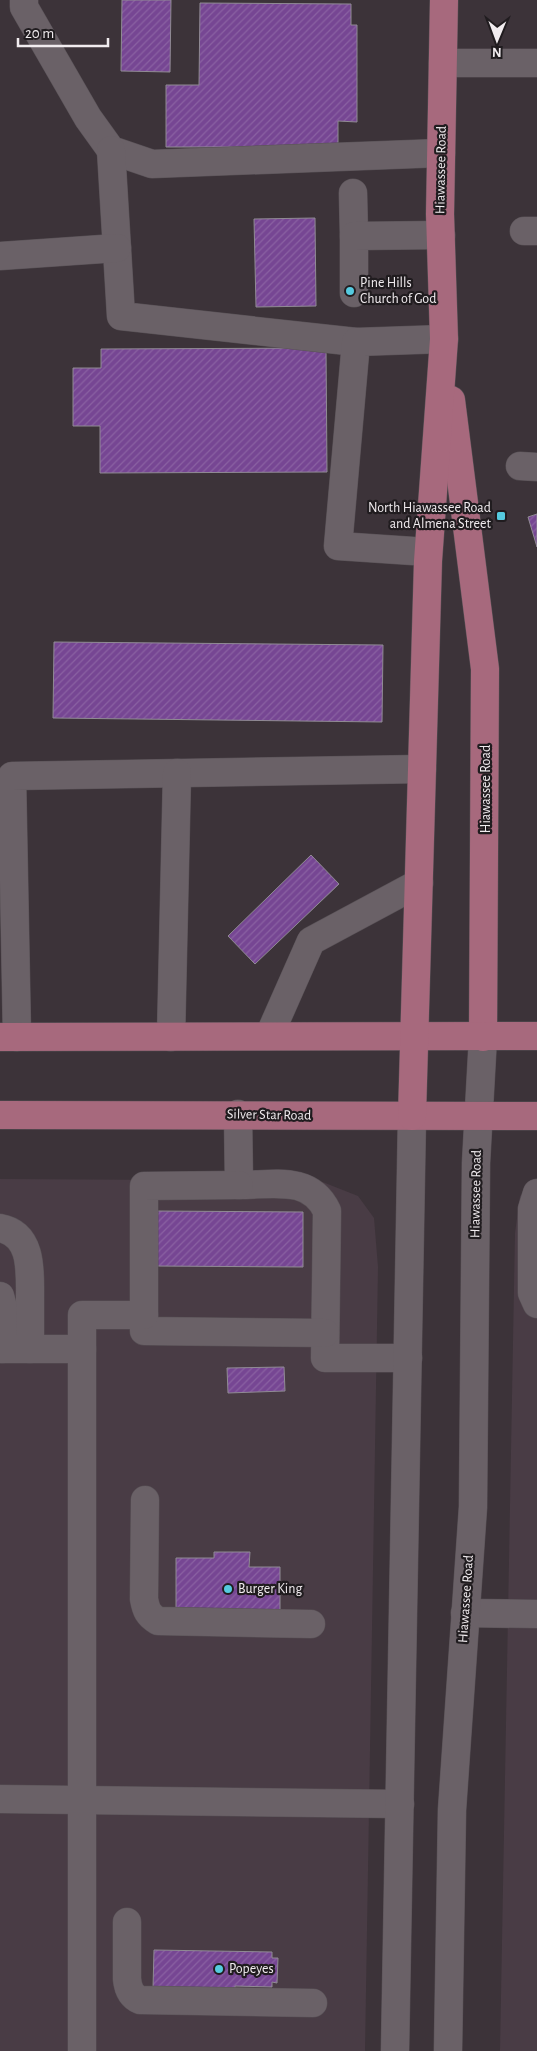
<svg xmlns="http://www.w3.org/2000/svg" width="537" height="2051" font-family="'Alegreya Sans',sans-serif">
<defs>
<pattern id="building-hatch" width="6" height="6" patternUnits="userSpaceOnUse" patternTransform="scale(1.25)"><rect width="6" height="6" fill="#764693"/><path d="M-1 1l2-2M0 6l6-6M5 7l2-2" fill="none" stroke="#8a61a2"/></pattern>
</defs>
<rect width="100%" height="100%" fill="#3c3339"/>
<!-- built -->
<g fill="#493c45">
<polygon points="0,1179 320,1181 358,1196 374,1218 378,1267 365,2051 0,2051"/>
<polygon points="537,1181 537,2051 500,2051 515,1233 520,1196"/>
</g>
<!-- building -->
<g fill="url(#building-hatch)" stroke="#908b94">
<polygon points="122,0 171,0 170,72 121,71"/>
<polygon points="200,3 351,4 351,25 357,25 357,122 338,121 338,147 166,147 166,85 199,85"/>
<polygon points="315,218 316,306 256,307 254,219"/>
<polygon points="326,348 327,472 100,473 100,426 73,426 73,368 101,368 101,349"/>
<polygon points="537,514 537,547 528,517"/>
<polygon points="54,642 383,645 382,722 53,718"/>
<polygon points="311,855 339,884 255,964 228,936"/>
<polygon points="155,1211 303,1212 303,1267 154,1266"/>
<polygon points="284,1367 285,1391 228,1393 227,1368"/>
<polygon points="214,1552 250,1552 249,1567 280,1567 280,1611 176,1610 176,1558 214,1558"/>
<polygon points="154,1950 272,1952 272,1958 278,1958 277,1983 272,1982 272,1987 235,1986 235,1994 153,1988"/>
</g>
<g fill="none" stroke-linecap="round" stroke-linejoin="round">
<defs>
<g id="minor">
<polyline points="24,0 24,7 88,118 111,150 152,164 441,153"/>
<polyline points="443,63 537,63"/>
<polyline points="111,150 121,316 356,342"/>
<polyline points="353,193 354,236"/>
<polyline points="524,231 537,231"/>
<polyline points="0,256 117,248"/>
<polyline points="354,293 354,236 441,235"/>
<polyline points="520,466 537,467"/>
<polyline points="428,552 338,546 356,342 444,339"/>
<polyline points="269,1036 311,941 419,883"/>
<polyline points="17,1037 12,776 422,769"/>
<polyline points="171,1037 177,773"/>
<path d="M238,1114L239,1185C273,1185 310,1175 327,1211L325,1358H408"/>
<polyline points="537,1193 532,1209 532,1293 537,1304"/>
<path d="M0,1228C33,1234 30,1272 30,1298C30,1315 30,1332 30,1349"/>
<polyline points="0,1296 3,1307 2,1349"/>
<polyline points="144,1315 144,1331 325,1333"/>
<polyline points="0,1349 82,1349"/>
<path d="M145,1500L144,1599C146,1610 148,1615 158,1621L311,1624"/>
<polyline points="465,1613 537,1614"/>
<polyline points="0,1799 400,1804"/>
<path d="M127,1922V1979C128,1989 131,1996 140,2000L313,2003"/>
<polyline points="82,2051 82,1315 144,1315 144,1186 239,1185"/>
<polyline points="395,2051 412,1116"/>
<polyline points="448,2051 452,1810 473,1507 476,1163 483,1037"/>
</g>
<g id="major">
<polyline points="451,400 485,669 483,1037"/>
<polyline points="0,1037 537,1036"/>
<polyline points="0,1115 537,1116"/>
<polyline points="412,1116 428,561 444,339 440,214 444,0"/>
</g>
</defs>
<!-- minor casing -->
<use href="#minor" stroke="#585156" stroke-width="29"/>
<!-- major casing -->
<use href="#major" stroke="#585156" stroke-width="29"/>
<!-- minor -->
<use href="#minor" stroke="#6a6167" stroke-width="28"/>
<!-- major -->
<use href="#major" stroke="#a7697d" stroke-width="28"/>
</g>
<!-- markers -->
<g fill="#55cadf" stroke="#201c1f" stroke-width="2">
<circle cx="350" cy="291" r="5"/>
<rect x="496" y="511" width="10" height="10" rx="2.5"/>
<circle cx="228" cy="1589" r="5"/>
<circle cx="219" cy="1969" r="5"/>
</g>
<g text-anchor="middle" dominant-baseline="central" stroke-width="4.5" stroke-linejoin="round" paint-order="stroke">
<!-- street labels -->
<g font-size="14" fill="#f1ecef" stroke="#201c1f">
<text transform="translate(441 170) rotate(-89)">Hiawassee Road</text>
<text transform="translate(486 789) rotate(-90)">Hiawassee Road</text>
<text transform="translate(269 1115) rotate(1)">Silver Star Road</text>
<text transform="translate(476 1194) rotate(-89)">Hiawassee Road</text>
<text transform="translate(466 1599) rotate(-86)">Hiawassee Road</text>
</g>
<!-- poi labels -->
<g font-size="14" fill="#f1ecef" stroke="#201c1f" text-anchor="start">
<text x="360" y="283">Pine Hills<tspan x="360" dy="16">Church of God</tspan></text>
<text x="491" y="508" text-anchor="end">North Hiawassee Road<tspan x="491" dy="16">and Almena Street</tspan></text>
<text x="238" y="1589">Burger King</text>
<text x="229" y="1969">Popeyes</text>
</g>
</g>
<!-- north arrow -->
<g transform="translate(497 40) rotate(181)" stroke="#201c1f" stroke-width="4" paint-order="stroke">
<path d="M0-4L9 19L0 12L-9 19Z" fill="#f1ecef"/>
<text y="-8" font-size="14" font-weight="bold" text-anchor="middle" fill="#f1ecef">N</text>
</g>
<!-- scale -->
<path d="M18 38v8h90v-8" fill="none" stroke="#f1ecef" stroke-width="2.5"/>
<text x="25" y="38" font-size="15" fill="#f1ecef" stroke="#201c1f" stroke-width="4" paint-order="stroke">20 m</text>
</svg>
